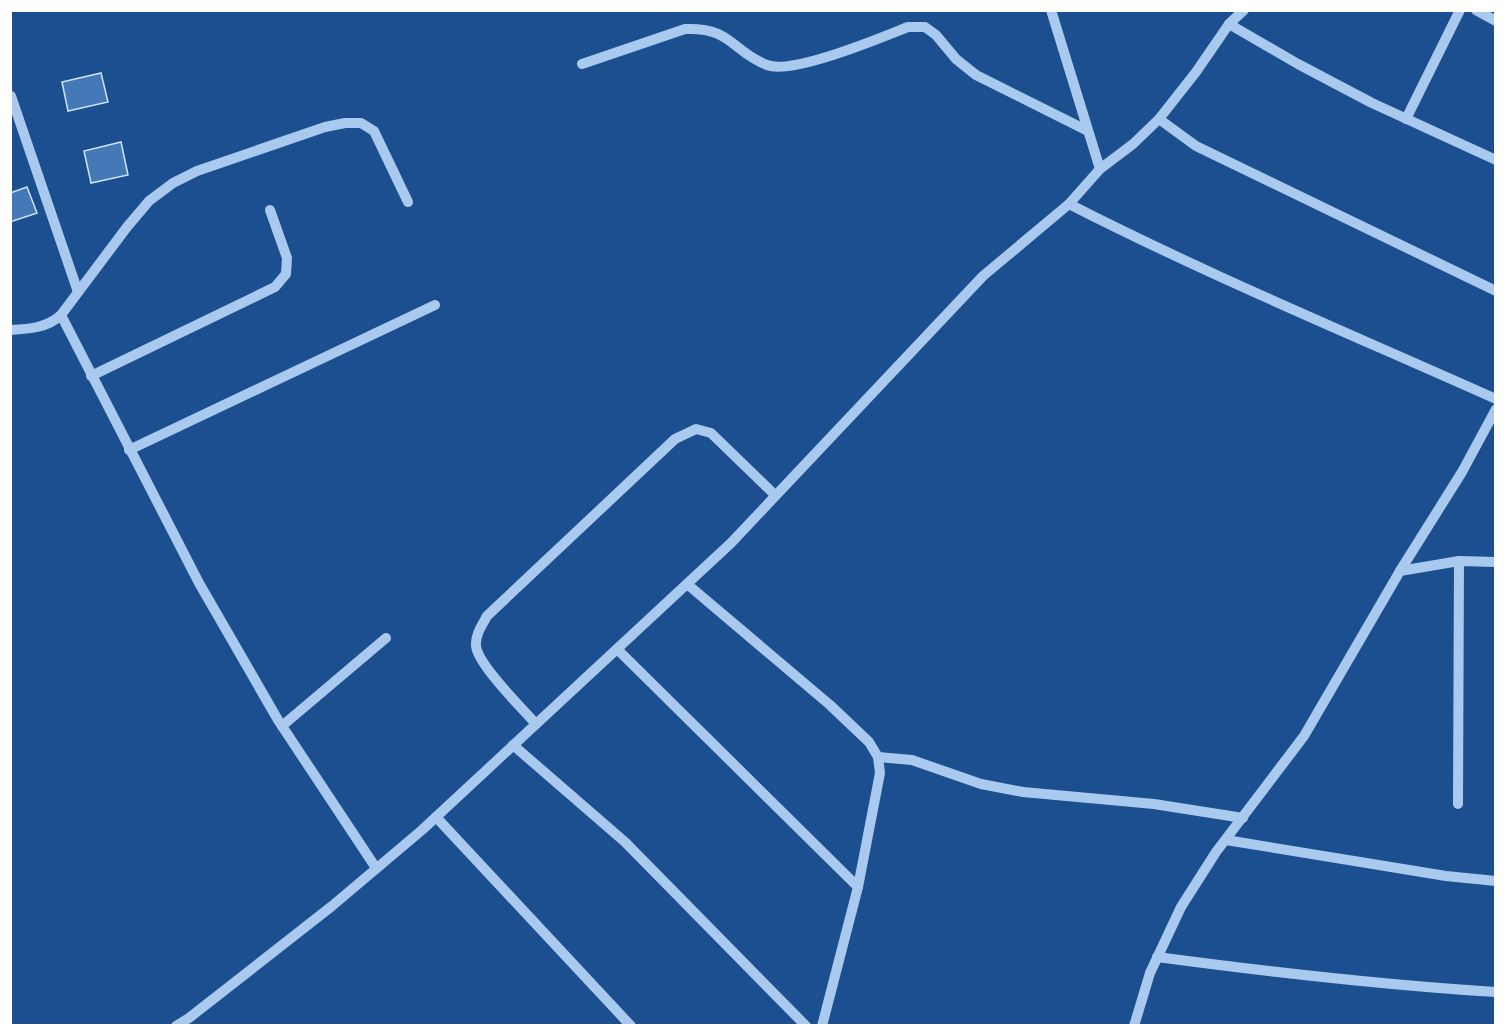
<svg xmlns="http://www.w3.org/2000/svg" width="1506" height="1036" font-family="Poppins,sans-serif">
<rect width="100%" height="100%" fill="#1b4f8f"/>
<!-- building -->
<g fill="#4478b7" stroke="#cfe3fa" stroke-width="1.5">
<polygon points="101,73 108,102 68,111 62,82"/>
<polygon points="121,142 128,175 91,183 84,151"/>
<polygon points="27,187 37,213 10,222 10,193"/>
</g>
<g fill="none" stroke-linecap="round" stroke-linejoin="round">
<!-- minor -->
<g stroke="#a9c9ee" stroke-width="10">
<polyline points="1051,10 1100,169"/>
<polyline points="1476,10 1496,21"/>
<polyline points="1229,24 1298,64 1372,103 1496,160"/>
<path d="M582,64L685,29C732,27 731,51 767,65C792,75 880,38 908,27H925L936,35L956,59L976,75L1088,131"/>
<polyline points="11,96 78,292"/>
<polyline points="1159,119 1196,146 1496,291"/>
<polyline points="1406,119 1460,10"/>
<path d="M1069,204C1208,275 1353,335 1496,399"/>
<polyline points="61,315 199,583 278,720 376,868"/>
<path d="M10,330C29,329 47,328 61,315L127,227L149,201L173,183L197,171L325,127L345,123H361L374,131L408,202"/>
<polyline points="91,376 275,287 286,274 287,258 270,210"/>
<polyline points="129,450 435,305"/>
<polyline points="1400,571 1459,561 1496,562"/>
<polyline points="687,584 830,705 869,742 878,757 880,773 858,887 822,1026"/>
<polyline points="617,649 858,887"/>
<path d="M536,724C522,708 478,665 476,646C475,635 482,625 487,616L675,439L696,429L711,433L775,495"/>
<polyline points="282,726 386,638"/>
<polyline points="513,745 625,842 806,1026"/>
<polyline points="878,757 912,760 981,784 1023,792 1154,804 1243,818"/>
<polyline points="1458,804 1459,561"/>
<polyline points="436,817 631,1026"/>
<polyline points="1226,840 1446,876 1496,881"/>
<path d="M1157,957C1270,972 1382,985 1496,992"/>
<polyline points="176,1026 189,1018 332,906 422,830 731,543 983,276 1069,204 1100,169 1133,144 1159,119 1196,72 1229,24 1244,10"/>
<polyline points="1134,1026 1150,973 1181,907 1216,852 1304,736 1400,571 1462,472 1496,409"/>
</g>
</g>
<!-- border -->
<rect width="1506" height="1036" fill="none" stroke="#ffffff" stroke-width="24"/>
</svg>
